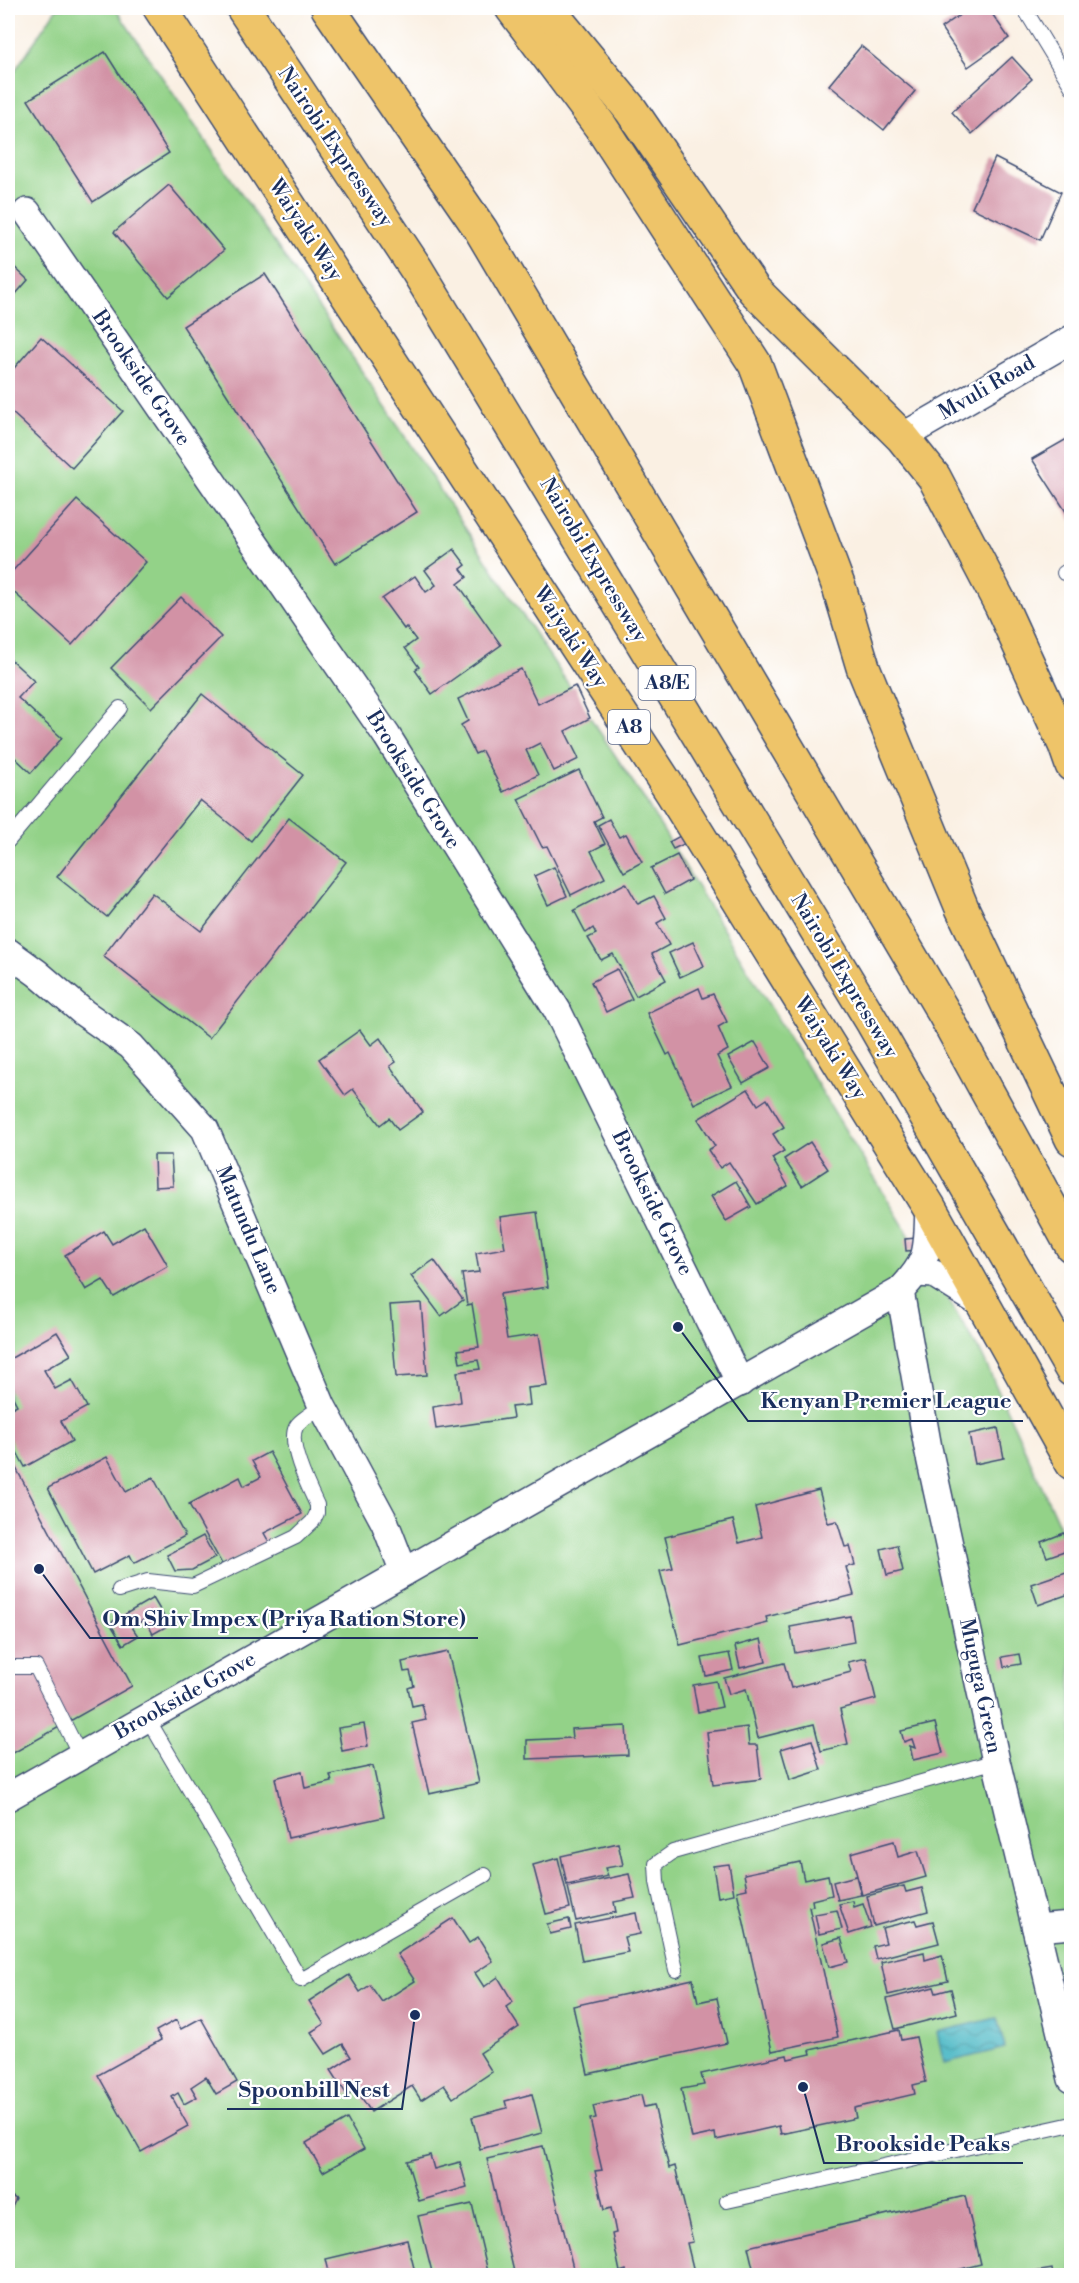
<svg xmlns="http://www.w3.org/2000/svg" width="1079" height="2283" font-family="'Libre Bodoni',serif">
<defs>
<pattern id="water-waves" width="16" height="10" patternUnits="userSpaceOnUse" patternTransform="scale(1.5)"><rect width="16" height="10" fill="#49b7c4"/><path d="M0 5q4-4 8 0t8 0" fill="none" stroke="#3c95a2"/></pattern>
</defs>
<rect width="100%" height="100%" fill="#fff"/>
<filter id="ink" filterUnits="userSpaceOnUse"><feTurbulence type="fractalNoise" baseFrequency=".0167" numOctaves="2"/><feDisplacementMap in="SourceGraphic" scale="12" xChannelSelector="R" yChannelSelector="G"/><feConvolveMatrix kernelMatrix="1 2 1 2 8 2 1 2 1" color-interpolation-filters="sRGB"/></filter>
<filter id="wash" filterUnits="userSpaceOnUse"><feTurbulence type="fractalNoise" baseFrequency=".008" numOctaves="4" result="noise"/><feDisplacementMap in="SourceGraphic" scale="24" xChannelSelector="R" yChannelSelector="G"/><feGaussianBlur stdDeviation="1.35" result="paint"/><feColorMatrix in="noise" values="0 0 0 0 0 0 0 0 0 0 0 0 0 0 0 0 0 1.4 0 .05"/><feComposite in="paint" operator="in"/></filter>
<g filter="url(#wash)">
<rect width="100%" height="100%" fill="#faf0e3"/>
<!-- green -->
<polygon fill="#93d288" stroke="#578073" stroke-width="1.5" points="57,8 115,8 355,361 644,799 982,1355 1071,1551 1072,2275 8,2276 8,81"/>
<!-- water -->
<polygon fill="url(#water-waves)" stroke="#327391" stroke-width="1.5" points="997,2018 1005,2048 944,2063 937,2032"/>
<g id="blocks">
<!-- building -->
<g fill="#d292a5">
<polygon points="970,8 988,8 1009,38 968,67 941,28"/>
<polygon points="861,46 915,91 884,130 829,85"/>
<polygon points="105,52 169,153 93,202 28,100"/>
<polygon points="1012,57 1032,79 972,134 952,112"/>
<polygon points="995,158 1061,192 1040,240 972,208"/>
<polygon points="169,185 224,250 168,297 114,232"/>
<polygon points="8,261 28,280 8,303"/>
<polygon points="265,274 417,512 335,564 183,326"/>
<polygon points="41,337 123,411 72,468 8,409 8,375"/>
<polygon points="1072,436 1072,521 1032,459"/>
<polygon points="77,500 146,562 72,645 8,587 8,576"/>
<polygon points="454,549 466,565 461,569 467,577 458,584 501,645 432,694 415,670 419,667 405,648 416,640 406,627 404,629 382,599 415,576 426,592 436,585 425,570"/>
<polygon points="181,597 221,637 151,708 111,668"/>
<polygon points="8,657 34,681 18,698 62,738 31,773 8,751"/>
<polygon points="521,669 538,704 575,686 590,718 565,731 579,759 554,771 540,743 526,750 538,775 503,792 482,751 475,754 461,725 468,721 458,699"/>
<polygon points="202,694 303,775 251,841 200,800 107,917 57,877"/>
<polygon points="579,770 602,817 594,821 605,844 591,851 605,878 571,895 547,846 542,847 518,799"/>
<polygon points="289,818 346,862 209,1038 103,956 152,893 201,931"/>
<polygon points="609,819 619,837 626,834 642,862 624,872 598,825"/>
<polygon points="680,836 684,844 673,849 669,842"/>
<polygon points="677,855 690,880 665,894 651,868"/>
<polygon points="554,867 567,896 548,905 534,876"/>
<polygon points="626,883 638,904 654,896 666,918 657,923 669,945 652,954 666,980 636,996 613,954 601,960 588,938 596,934 593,928 586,933 574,910"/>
<polygon points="693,942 704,966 680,977 669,953"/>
<polygon points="617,969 632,999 606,1012 591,982"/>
<polygon points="699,988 703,998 713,994 727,1022 718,1027 728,1050 717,1056 732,1086 694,1104 670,1053 667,1055 647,1013"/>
<polygon points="360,1030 371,1045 380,1038 396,1062 390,1066 423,1112 398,1130 389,1118 380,1125 353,1089 345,1095 319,1059"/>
<polygon points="755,1042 770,1068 743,1083 728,1057"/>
<polygon points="748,1089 758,1105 767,1099 784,1127 773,1134 784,1151 772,1158 788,1186 757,1204 729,1162 720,1168 708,1150 715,1146 698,1119"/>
<polygon points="810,1142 828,1169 802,1186 784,1159"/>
<polygon points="154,1155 171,1155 173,1186 155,1187"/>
<polygon points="736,1181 751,1207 726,1221 711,1196"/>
<polygon points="537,1212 548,1287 500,1294 507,1339 539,1334 547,1386 528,1388 530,1405 511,1407 513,1418 436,1429 433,1407 461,1402 457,1372 480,1369 478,1360 460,1363 458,1350 479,1347 472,1304 467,1305 462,1274 479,1272 476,1253 505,1248 500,1217"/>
<polygon points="144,1225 168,1266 114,1297 103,1280 86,1290 65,1255 104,1231 112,1244"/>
<polygon points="917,1238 919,1250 906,1251 905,1239"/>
<polygon points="434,1260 463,1300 441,1316 411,1276"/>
<polygon points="421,1303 427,1375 396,1377 390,1305"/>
<polygon points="57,1332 71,1355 44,1370 55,1389 72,1380 87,1407 61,1421 72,1441 25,1467 8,1436 8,1410 17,1405 8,1388 8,1360"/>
<polygon points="998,1428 1004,1458 975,1464 969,1434"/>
<polygon points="269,1452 302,1514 264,1533 269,1542 223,1566 189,1504 240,1477 244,1486 261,1477 252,1461"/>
<polygon points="8,1453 132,1686 8,1756"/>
<polygon points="107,1457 126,1492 153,1477 185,1536 134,1563 130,1555 93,1574 48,1488"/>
<polygon points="819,1490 828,1523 837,1521 845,1547 850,1546 855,1565 846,1567 854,1595 766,1617 768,1623 680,1645 660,1571 673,1568 665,1537 733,1520 739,1543 762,1537 755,1507"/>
<polygon points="1064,1533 1070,1549 1047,1557 1041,1542"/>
<polygon points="203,1536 215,1558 192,1570 175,1571 167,1555"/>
<polygon points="897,1545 903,1571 887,1575 881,1549"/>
<polygon points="1072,1570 1072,1593 1038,1605 1031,1584"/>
<polygon points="153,1598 169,1625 153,1634 145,1619 132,1627 138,1636 123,1645 110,1623"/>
<polygon points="850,1616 854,1642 795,1653 790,1627"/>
<polygon points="761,1639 766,1662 740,1668 735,1646"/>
<polygon points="448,1652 479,1783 429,1794 412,1723 426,1720 422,1704 412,1706 408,1688 414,1686 410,1671 404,1672 402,1662"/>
<polygon points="729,1653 733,1670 706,1676 702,1658"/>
<polygon points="1019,1654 1021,1664 1004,1667 1002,1657"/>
<polygon points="866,1658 876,1699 840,1709 848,1744 821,1751 814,1724 758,1738 746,1689 729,1694 724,1678 784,1663 791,1688 851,1672 848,1662"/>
<polygon points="716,1681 722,1707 698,1712 693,1685"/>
<polygon points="935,1723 943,1753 913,1760 910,1746 915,1748 912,1739 904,1742 901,1731"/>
<polygon points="364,1724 368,1746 342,1751 338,1728"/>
<polygon points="626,1726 628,1755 527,1759 527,1740 572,1738 571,1729"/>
<polygon points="747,1727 749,1745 757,1745 761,1779 713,1785 707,1732"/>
<polygon points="812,1740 821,1770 790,1780 781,1749"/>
<polygon points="373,1766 384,1817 288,1838 275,1778 302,1771 305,1788 332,1782 330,1775"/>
<polygon points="894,1841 898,1857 918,1851 926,1877 862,1895 851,1853"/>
<polygon points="618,1843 623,1865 605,1868 608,1876 567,1885 561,1856"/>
<polygon points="558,1858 570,1908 546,1914 533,1865"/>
<polygon points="800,1862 804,1880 828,1875 832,1895 812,1900 813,1906 809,1907 838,2037 772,2051 737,1891 747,1889 744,1874"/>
<polygon points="729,1864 734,1894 718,1897 713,1866"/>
<polygon points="629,1874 635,1898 614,1902 616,1912 576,1921 568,1887"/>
<polygon points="856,1876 861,1895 838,1900 833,1882"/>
<polygon points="904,1886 906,1892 922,1888 928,1911 874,1926 867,1896"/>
<polygon points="853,1901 854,1907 863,1904 871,1927 849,1934 839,1904"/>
<polygon points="837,1910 842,1929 819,1934 815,1914"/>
<polygon points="636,1913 640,1934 624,1937 628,1952 582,1961 575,1925"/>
<polygon points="453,1918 469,1943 478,1937 493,1961 475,1973 484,1987 498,1977 513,2002 506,2007 519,2027 480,2053 492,2072 453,2098 444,2085 421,2100 412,2086 371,2112 356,2089 347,2095 331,2070 351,2057 343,2044 326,2054 311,2032 324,2024 309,2001 349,1975 360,1992 370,1985 382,2002 415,1981 397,1954"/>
<polygon points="569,1919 571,1929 550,1934 547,1924"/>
<polygon points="915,1920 917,1925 933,1921 939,1943 876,1959 873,1946 886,1943 882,1928"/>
<polygon points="841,1938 848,1962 829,1967 823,1943"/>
<polygon points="924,1952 925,1960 942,1955 948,1981 888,1995 881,1962"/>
<polygon points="693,1979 698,2002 717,1998 727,2043 588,2074 573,2006"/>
<polygon points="934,1987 936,1993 951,1989 957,2013 895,2029 887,1999"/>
<polygon points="201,2018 237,2082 216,2094 206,2077 191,2087 197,2097 184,2104 178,2093 172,2097 188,2126 141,2152 98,2075 161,2040 156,2031 176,2020 181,2029"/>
<polygon points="899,2030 901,2040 916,2037 926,2082 913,2085 915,2094 854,2108 856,2118 781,2134 779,2126 716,2140 715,2133 692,2138 681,2089 704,2085 701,2074 787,2055 788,2059 811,2054 810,2050"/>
<polygon points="532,2094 542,2133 480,2149 472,2117 507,2108 505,2101"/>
<polygon points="641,2095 644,2107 654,2105 669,2168 675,2166 693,2242 687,2243 695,2276 627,2276 626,2270 620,2272 612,2234 616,2233 611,2208 604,2210 595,2171 602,2170 590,2119 596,2118 593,2106"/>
<polygon points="347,2119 364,2149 323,2172 306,2143"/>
<polygon points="543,2146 575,2276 515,2276 487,2159"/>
<polygon points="430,2155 434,2169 460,2162 467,2187 419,2201 407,2161"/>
<polygon points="8,2194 16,2199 8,2215"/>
<polygon points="965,2196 981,2264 933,2276 755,2276 748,2247"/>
<polygon points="472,2204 489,2276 433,2276 418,2216"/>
<polygon points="407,2240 416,2276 330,2276 326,2259"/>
<polygon points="1052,2269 1053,2276 1023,2276 1023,2274"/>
</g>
</g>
</g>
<g filter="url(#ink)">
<use href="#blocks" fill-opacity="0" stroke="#3c4c72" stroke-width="1.5"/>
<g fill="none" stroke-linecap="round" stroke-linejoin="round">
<defs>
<g id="service">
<polyline points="1024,8 1072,87"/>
<polyline points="1064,573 1072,568"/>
<polyline points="8,841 120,708"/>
<path d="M119,1590L148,1581L193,1586L296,1537L313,1521L317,1513V1505C309,1488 287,1444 296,1427C298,1421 316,1411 322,1406"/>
<polyline points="8,1667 36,1667 80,1755"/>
<polyline points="148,1719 301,1980 485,1875"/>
<polyline points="676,1970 657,1882 656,1864 673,1852 996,1761"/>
<polyline points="727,2201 1072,2124"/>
</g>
<g id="minor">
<polyline points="27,212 387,736 557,1010 740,1383"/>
<polyline points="902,437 1072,339"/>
<polyline points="8,952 37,973 84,1013 131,1046 205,1129 322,1406 385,1523 404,1572"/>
<polyline points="917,1273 934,1274 985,1306"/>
<polyline points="900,1291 928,1448 996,1761 1072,2079"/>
<path d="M8,1797L900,1291C931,1259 927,1250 929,1207"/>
<polyline points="1036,1928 1072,1925"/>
</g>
<g id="trunk">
<polyline points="160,8 673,794 929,1207 1072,1463"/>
<polyline points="512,8 601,127 755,364 840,590 863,667 962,908 1072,1139"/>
<polyline points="547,8 631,110 754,290 902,437 934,477 1001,605 1065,745 1072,765"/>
</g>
<g id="motorway">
<polyline points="243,8 417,270 873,1023 1072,1370"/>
<polyline points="328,8 481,230 944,1013 1072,1246"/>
</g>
</defs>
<!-- service casing -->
<use href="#service" stroke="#3c4c72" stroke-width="16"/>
<!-- minor casing -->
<use href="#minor" stroke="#3c4c72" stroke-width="30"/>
<!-- trunk casing -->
<use href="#trunk" stroke="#3c4c72" stroke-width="36"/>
<!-- motorway casing -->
<use href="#motorway" stroke="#3c4c72" stroke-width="36"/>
<!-- service -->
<use href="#service" stroke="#fff" stroke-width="14"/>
<!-- minor -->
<use href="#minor" stroke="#fff" stroke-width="27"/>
<!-- trunk -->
<use href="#trunk" stroke="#eec469" stroke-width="33"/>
<!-- motorway -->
<use href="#motorway" stroke="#eec469" stroke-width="33"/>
</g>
</g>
<g text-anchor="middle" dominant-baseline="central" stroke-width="4.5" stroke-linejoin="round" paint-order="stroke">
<!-- shield labels -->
<g fill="#fff" stroke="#5f6d8e" stroke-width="1.5">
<rect x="638.5" y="666" width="57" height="34" rx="4.5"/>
<rect x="608" y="710" width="42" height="34" rx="4.5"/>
</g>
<g font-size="20" font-weight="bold" fill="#1b2f5e">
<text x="667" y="683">A8/E</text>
<text x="629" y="727">A8</text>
</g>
<!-- street labels -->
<g font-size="21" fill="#1b2f5e" stroke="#fff">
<text transform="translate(335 147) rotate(56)">Nairobi Expressway</text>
<text transform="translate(305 230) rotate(57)">Waiyaki Way</text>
<text transform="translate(141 378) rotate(56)">Brookside Grove</text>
<text transform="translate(987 388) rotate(-30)">Mvuli Road</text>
<text transform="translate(593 560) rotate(59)">Nairobi Expressway</text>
<text transform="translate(570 637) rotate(57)">Waiyaki Way</text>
<text transform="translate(413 780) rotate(58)">Brookside Grove</text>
<text transform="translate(844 976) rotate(59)">Nairobi Expressway</text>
<text transform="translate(830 1048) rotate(58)">Waiyaki Way</text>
<text transform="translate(652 1203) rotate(64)">Brookside Grove</text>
<text transform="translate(248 1230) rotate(67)">Matundu Lane</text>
<text transform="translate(980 1686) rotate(78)">Muguga Green</text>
<text transform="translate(185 1696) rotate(-29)">Brookside Grove</text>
</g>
</g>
<!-- callouts -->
<path fill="none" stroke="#1b2f5e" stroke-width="2" d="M678 1327L748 1421H1023M39 1569L90 1638H478M415 2015L402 2109H227M803 2087L824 2163H1023"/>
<g fill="#1b2f5e" stroke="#fff" stroke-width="2">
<circle cx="678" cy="1327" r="6"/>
<circle cx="39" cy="1569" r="6"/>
<circle cx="415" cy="2015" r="6"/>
<circle cx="803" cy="2087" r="6"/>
</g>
<g font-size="22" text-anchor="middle" font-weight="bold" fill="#1b2f5e" stroke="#fff" stroke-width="4.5" stroke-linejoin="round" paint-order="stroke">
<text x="886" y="1408">Kenyan Premier League</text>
<text x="284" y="1626">Om Shiv Impex (Priya Ration Store)</text>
<text x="314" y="2097">Spoonbill Nest</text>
<text x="923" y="2151">Brookside Peaks</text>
</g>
<!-- margin -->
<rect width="1079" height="2283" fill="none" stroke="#fff" stroke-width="30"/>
</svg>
